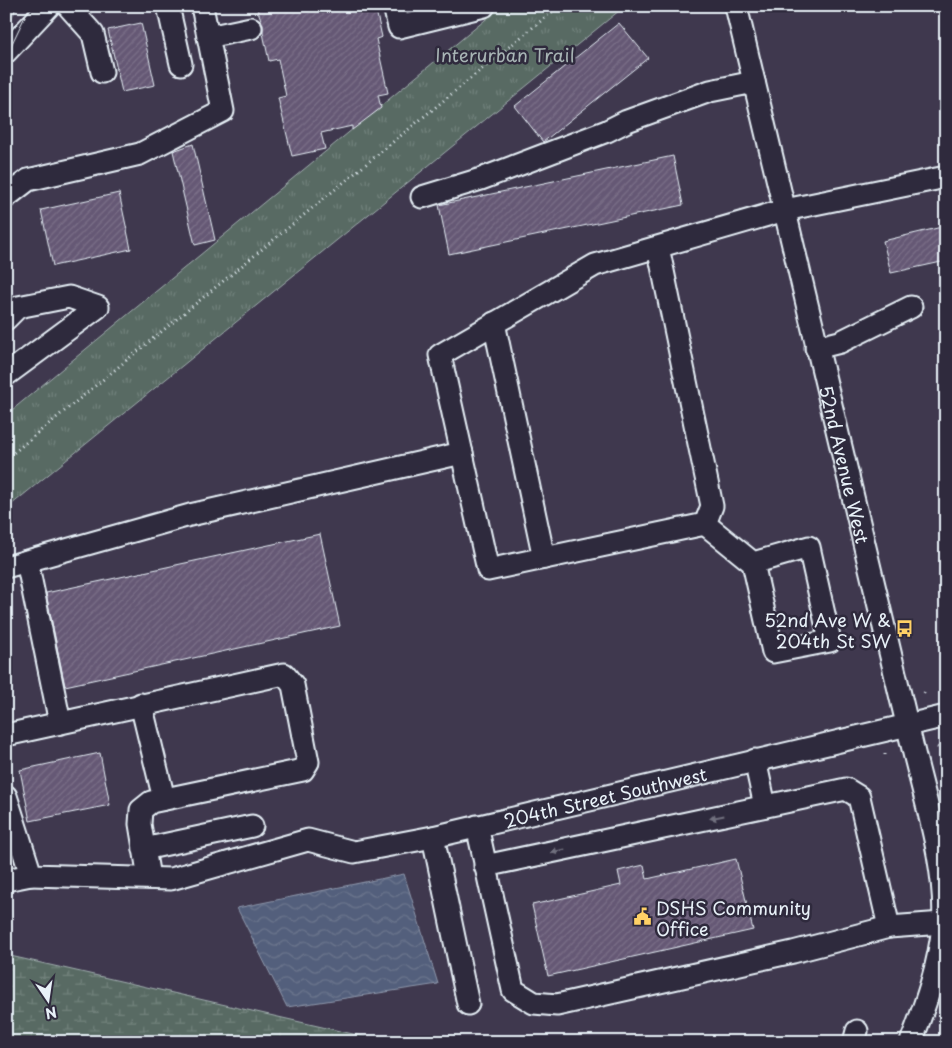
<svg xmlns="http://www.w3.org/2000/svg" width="952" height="1048" font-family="'Playpen Sans',sans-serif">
<defs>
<pattern id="grass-tufts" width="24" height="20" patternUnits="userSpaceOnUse" patternTransform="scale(1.25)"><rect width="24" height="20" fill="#596b64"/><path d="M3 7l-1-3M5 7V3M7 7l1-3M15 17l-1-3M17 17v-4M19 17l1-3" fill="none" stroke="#71817b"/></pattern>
<pattern id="wetland-marsh" width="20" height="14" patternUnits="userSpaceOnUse" patternTransform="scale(1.25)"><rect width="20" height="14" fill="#596b64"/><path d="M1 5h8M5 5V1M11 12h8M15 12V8" fill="none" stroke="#71817b"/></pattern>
<pattern id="water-waves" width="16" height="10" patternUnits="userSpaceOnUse" patternTransform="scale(1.25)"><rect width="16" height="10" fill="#535f7b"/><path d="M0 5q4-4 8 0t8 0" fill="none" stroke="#6c768e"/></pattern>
<pattern id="building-hatch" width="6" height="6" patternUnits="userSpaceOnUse" patternTransform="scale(1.25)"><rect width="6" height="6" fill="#655874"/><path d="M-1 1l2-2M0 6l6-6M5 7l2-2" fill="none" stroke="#7b7089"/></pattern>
</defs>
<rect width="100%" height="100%" fill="#3f384e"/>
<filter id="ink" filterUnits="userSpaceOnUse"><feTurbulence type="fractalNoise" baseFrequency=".02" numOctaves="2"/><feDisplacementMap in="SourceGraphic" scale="10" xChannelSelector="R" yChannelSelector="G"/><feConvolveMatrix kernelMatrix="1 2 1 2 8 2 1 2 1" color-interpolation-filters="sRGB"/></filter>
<g filter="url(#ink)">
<!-- grass -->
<polygon fill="url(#grass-tufts)" stroke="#a0aeae" points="502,6 625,6 6,509 6,415"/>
<!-- wetland -->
<polygon fill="url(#wetland-marsh)" stroke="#a0aeae" points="6,955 388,1042 6,1042"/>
<!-- water -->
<polygon fill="url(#water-waves)" stroke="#8f99ad" points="404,874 438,984 287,1007 237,908"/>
<!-- building -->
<g fill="url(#building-hatch)" stroke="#e8f1f8">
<polygon points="256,6 375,6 382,37 376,39 388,93 378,95 381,108 352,130 352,126 321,133 325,149 292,156 278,98 286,96 278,59 269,61 263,33 263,25"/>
<polygon points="141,23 155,85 122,92 108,30"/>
<polygon points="619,23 648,58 543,142 515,106"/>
<polygon points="193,144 215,240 195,245 173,151"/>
<polygon points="673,156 683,205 449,254 439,205"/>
<polygon points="119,193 131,249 53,266 41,210"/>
<polygon points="946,226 946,261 891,273 883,241"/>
<polygon points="320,534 340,626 65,686 46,593"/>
<polygon points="100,753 110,805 30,821 20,770"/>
<polygon points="736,859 753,930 548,976 532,905 621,885 618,871 644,865 647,879"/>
</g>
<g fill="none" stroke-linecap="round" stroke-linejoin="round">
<defs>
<g id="minor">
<polyline points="68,6 93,34 102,72"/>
<polyline points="168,6 181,64"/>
<polyline points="394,6 399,27 484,6"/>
<path id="s1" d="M736,6L914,753C926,803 948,874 943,925C939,966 926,1003 911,1042"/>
<polyline points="208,37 251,28"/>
<polyline points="6,52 49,6"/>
<polyline points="6,197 28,180 140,154 223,111 202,6"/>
<polyline points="422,197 481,179 607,131 627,121 710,91 754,82"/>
<polyline points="658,247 712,506 705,524 488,570 440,355 595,265 785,210 946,177"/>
<polyline points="6,319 18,307 69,297 98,307 6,375"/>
<polyline points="494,323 544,558"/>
<polyline points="816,348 840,342 911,307"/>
<polyline points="705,524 753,563 773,652 830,641 809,547 753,563"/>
<polyline points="27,561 60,723"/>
<polyline points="6,567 190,515 462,453"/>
<polyline points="141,704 164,799"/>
<polyline points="6,735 284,674 293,685 308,762 303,770 151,802 141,810 140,824 149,878"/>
<polyline points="755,760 765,806"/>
<path id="s2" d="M6,796L31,875L171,879L308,840L354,852L433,837L946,716"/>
<polyline points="477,826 513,990 534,1003 557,1005 793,952 889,927 943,923"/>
<polyline points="433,837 468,1004"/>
<polyline points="144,849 252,826"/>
<polyline points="485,866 846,789 859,797 889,927"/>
<polyline points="6,880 31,875"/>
<polyline points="854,1042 857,1031"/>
</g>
</defs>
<!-- minor casing -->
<use href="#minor" stroke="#e8f1f8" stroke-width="25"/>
<!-- path -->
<g stroke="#e8f1f8" stroke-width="3" stroke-dasharray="1 4" stroke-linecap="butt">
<polyline points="6,459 559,6"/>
<polyline points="924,693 925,691"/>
<polyline points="942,740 943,741"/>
<polyline points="937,747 939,748"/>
<polyline points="885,755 885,752"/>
</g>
<!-- minor -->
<use href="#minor" stroke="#2f2a3d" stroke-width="21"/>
<!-- tram -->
<g stroke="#e8f1f8" stroke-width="1">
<polyline points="6,29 17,6"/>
<polyline points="6,56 30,6"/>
</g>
</g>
<!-- one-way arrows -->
<defs><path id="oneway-solid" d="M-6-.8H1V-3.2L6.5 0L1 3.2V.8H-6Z" transform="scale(1.25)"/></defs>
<g fill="#70707e">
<use href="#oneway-solid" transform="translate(717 817) rotate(168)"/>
<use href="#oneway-solid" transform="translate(558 851) rotate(168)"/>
</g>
</g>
<!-- icons -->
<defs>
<symbol id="bus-bare" viewBox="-9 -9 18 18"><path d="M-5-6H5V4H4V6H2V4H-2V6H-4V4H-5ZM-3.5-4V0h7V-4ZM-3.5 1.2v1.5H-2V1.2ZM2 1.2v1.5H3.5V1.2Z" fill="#ffd166" stroke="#2f2a3d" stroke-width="2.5" paint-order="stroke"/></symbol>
<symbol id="civic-bare" viewBox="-9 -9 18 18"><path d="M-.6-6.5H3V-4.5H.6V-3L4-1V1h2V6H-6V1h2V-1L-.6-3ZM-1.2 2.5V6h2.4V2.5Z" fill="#ffd166" stroke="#2f2a3d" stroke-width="2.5" paint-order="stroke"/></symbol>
</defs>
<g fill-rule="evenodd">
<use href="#bus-bare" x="892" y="616" width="25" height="25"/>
<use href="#civic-bare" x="630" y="904" width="25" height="25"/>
</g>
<g text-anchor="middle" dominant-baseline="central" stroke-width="5" stroke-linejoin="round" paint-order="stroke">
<!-- park labels -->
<g font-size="18" fill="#a8b5b5" stroke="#2f2a3d">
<text x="505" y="54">Interurban Trail</text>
</g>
<!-- street labels -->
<g font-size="18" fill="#e8f1f8" stroke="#2f2a3d">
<text stroke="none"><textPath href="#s1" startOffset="471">52nd Avenue West</textPath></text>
<text stroke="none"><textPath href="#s2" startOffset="670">204th Street Southwest</textPath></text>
</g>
<!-- poi labels -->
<g font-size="18" fill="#e8f1f8" stroke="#2f2a3d" text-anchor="end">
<text x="891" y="619">52nd Ave W &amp;<tspan x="891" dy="21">204th St SW</tspan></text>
<text x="656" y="907" text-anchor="start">DSHS Community<tspan x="656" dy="21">Office</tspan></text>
</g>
</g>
<!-- margin -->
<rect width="952" height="1048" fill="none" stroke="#2f2a3d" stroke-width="25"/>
<rect x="12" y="12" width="927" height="1023" fill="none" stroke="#e8f1f8" stroke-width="2" filter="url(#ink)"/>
<!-- north arrow -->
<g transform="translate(48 1000) rotate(167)" stroke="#2f2a3d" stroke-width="4" paint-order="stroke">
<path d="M0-4L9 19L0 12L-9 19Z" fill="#e8f1f8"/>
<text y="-8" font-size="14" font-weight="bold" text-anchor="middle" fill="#e8f1f8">N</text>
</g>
</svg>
